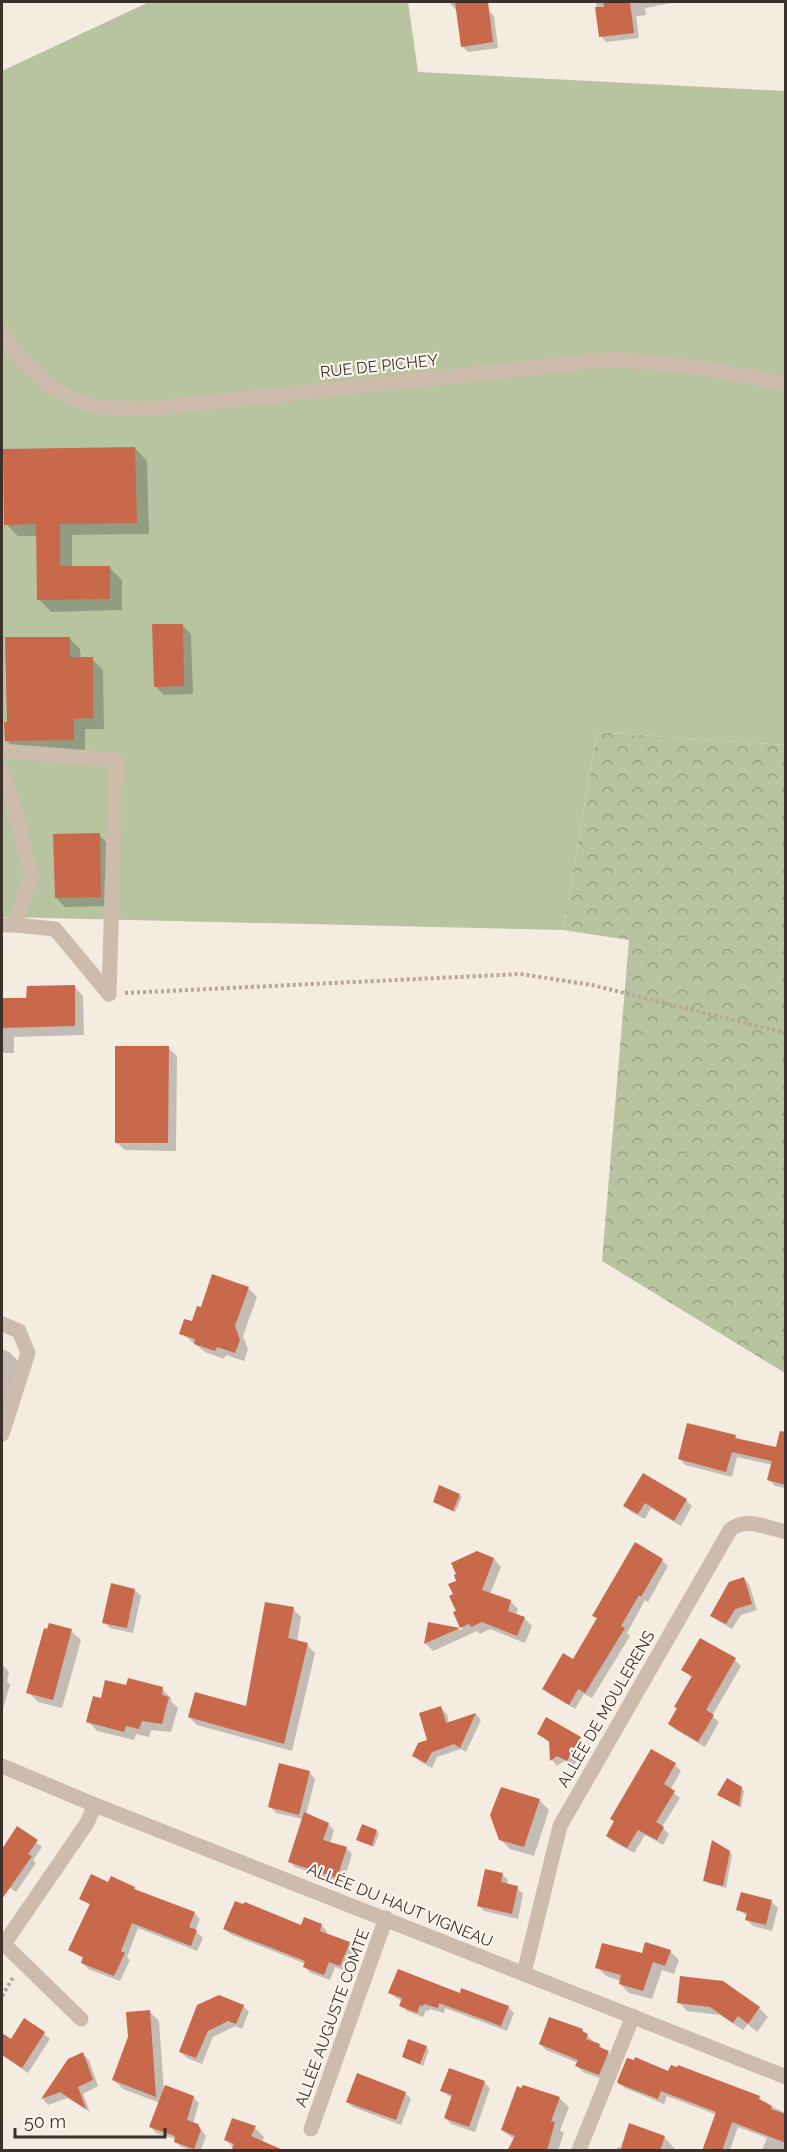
<svg xmlns="http://www.w3.org/2000/svg" width="787" height="2152" font-family="Raleway,sans-serif">
<defs>
<pattern id="forest-crowns" width="20" height="18" patternUnits="userSpaceOnUse" patternTransform="scale(1.5)"><rect width="20" height="18" fill="#b8c4a0"/><path d="M2 6a3 3 0 1 1 6 0M12 15a3 3 0 1 1 6 0" fill="none" stroke="#97a083"/></pattern>
</defs>
<rect width="100%" height="100%" fill="#f4ebe1"/>
<!-- forest -->
<polygon fill="url(#forest-crowns)" points="597,732 785,745 785,1373 602,1261 629,940 563,930"/>
<!-- pitch -->
<polygon fill="#b8c4a0" points="149,2 408,2 418,72 785,91 785,745 597,732 563,930 2,917 2,71"/>
<!-- shadow -->
<g fill="#0003">
<polygon points="449,2 483,2 485,11 488,10 494,16 498,48 468,52 463,47 458,9 455,9"/>
<polygon points="596,2 677,2 645,8 646,15 636,16 639,38 606,42 601,36"/>
<polygon points="135,448 147,461 149,534 72,535 72,567 109,567 122,580 122,610 51,612 39,599 38,536 18,536 6,524"/>
<polygon points="182,625 191,634 193,694 164,695 155,686"/>
<polygon points="69,638 80,649 81,659 92,659 103,670 104,729 85,729 85,751 18,752 6,740"/>
<polygon points="99,835 108,844 110,906 65,907 56,898"/>
<polygon points="74,986 83,996 84,1035 14,1037 14,1053 2,1053 2,999 28,999"/>
<polygon points="168,1048 177,1056 176,1151 125,1150 116,1142"/>
<polygon points="248,1288 257,1297 243,1336 248,1349 244,1361 226,1355 224,1359 205,1352 181,1333 193,1323 202,1309"/>
<polygon points="2,1349 9,1352 21,1364 2,1424"/>
<polygon points="735,1436 739,1440 786,1456 786,1488 775,1486 769,1480 773,1465 737,1457 732,1477 685,1465 680,1459"/>
<polygon points="643,1475 686,1500 692,1506 681,1526 651,1508 645,1519 631,1512 625,1506"/>
<polygon points="459,1495 462,1497 455,1512 434,1502"/>
<polygon points="477,1552 494,1559 501,1567 490,1594 510,1601 518,1609 516,1615 524,1618 532,1626 525,1643 490,1629 480,1634 477,1631 433,1651 425,1643 429,1624 463,1630 455,1613 458,1612 455,1595 458,1582"/>
<polygon points="662,1560 668,1566 648,1602 645,1600 627,1633 630,1636 592,1698 584,1694 575,1709 550,1694 544,1689 574,1661 598,1620 594,1616"/>
<polygon points="743,1578 749,1584 757,1610 741,1615 732,1629 718,1621 712,1615"/>
<polygon points="135,1590 141,1596 133,1633 110,1628 104,1622"/>
<polygon points="293,1609 301,1617 297,1642 307,1645 315,1653 292,1751 197,1725 189,1717 247,1708"/>
<polygon points="71,1631 81,1640 62,1708 38,1702 28,1692"/>
<polygon points="701,1640 735,1660 741,1666 712,1716 719,1722 705,1747 676,1730 669,1724 692,1678 683,1670"/>
<polygon points="2,1664 9,1672 7,1681 10,1685 2,1712"/>
<polygon points="128,1687 162,1689 171,1698 171,1701 178,1708 171,1732 151,1730 149,1737 136,1734 134,1740 97,1731 88,1721 102,1700"/>
<polygon points="441,1708 447,1714 449,1723 476,1714 481,1720 466,1752 461,1749 437,1757 432,1768 419,1761 414,1755 429,1741"/>
<polygon points="539,1734 580,1738 586,1744 574,1766 564,1761 557,1766 552,1760 550,1743"/>
<polygon points="651,1751 675,1765 681,1771 670,1790 680,1798 662,1827 669,1834 663,1845 645,1835 634,1853 614,1842 608,1836"/>
<polygon points="309,1772 315,1779 306,1815 328,1824 334,1830 330,1843 346,1848 352,1854 343,1883 295,1867 289,1861 303,1819 276,1813 270,1807"/>
<polygon points="741,1788 744,1791 741,1808 719,1795"/>
<polygon points="539,1800 549,1810 534,1856 510,1849 500,1839"/>
<polygon points="17,1828 42,1847 33,1860 36,1863 16,1892 2,1882 2,1851"/>
<polygon points="377,1831 379,1834 374,1847 358,1840"/>
<polygon points="729,1852 732,1855 726,1888 708,1883 705,1880"/>
<polygon points="502,1874 508,1880 507,1885 517,1888 523,1894 518,1919 484,1911 478,1905"/>
<polygon points="109,1884 134,1888 139,1893 194,1913 200,1919 195,1931 203,1938 197,1951 138,1928 127,1957 130,1960 120,1981 88,1969 83,1963 84,1959 70,1950 91,1906 81,1898"/>
<polygon points="742,1894 772,1902 778,1908 772,1931 753,1926 746,1919 747,1916 738,1909"/>
<polygon points="321,1925 327,1931 326,1934 349,1943 354,1949 346,1971 335,1967 330,1980 311,1973 305,1967 306,1964 230,1934 225,1929"/>
<polygon points="670,1951 679,1960 674,1974 662,1970 652,1999 629,1993 620,1984 621,1981 606,1976 597,1967 643,1955"/>
<polygon points="723,1982 759,2008 768,2017 757,2032 748,2024 743,2030 720,2015 687,2011 679,2002"/>
<polygon points="390,1992 460,1995 508,2007 514,2013 507,2031 445,2008 444,2013 430,2009 429,2011 426,2010 423,2017 407,2011 401,2005 403,2001 396,1998"/>
<polygon points="198,2006 243,2006 249,2012 242,2029 235,2026 213,2037 202,2064 187,2058 181,2052"/>
<polygon points="150,2012 159,2021 164,2091 193,2097 199,2103 193,2124 197,2125 206,2136 201,2150 191,2150 181,2147 175,2141 176,2139 156,2133 151,2127 160,2103 123,2089 114,2080"/>
<polygon points="582,2030 593,2041 593,2043 599,2045 614,2058 605,2080 583,2072 577,2066 578,2063 546,2050 540,2044"/>
<polygon points="44,2034 50,2039 28,2073 2,2055 2,2040 4,2036 12,2041"/>
<polygon points="426,2047 429,2050 423,2066 403,2057"/>
<polygon points="83,2054 89,2060 98,2086 83,2094 90,2112 67,2098 48,2105 43,2099 69,2061"/>
<polygon points="669,2073 759,2098 765,2104 786,2113 786,2150 762,2150 767,2138 738,2127 730,2150 704,2150 717,2115 667,2096 664,2104 625,2088 619,2082"/>
<polygon points="484,2082 490,2088 475,2132 451,2124 445,2118 452,2098 442,2091"/>
<polygon points="405,2093 411,2099 401,2125 353,2107 347,2102"/>
<polygon points="559,2098 569,2107 560,2130 564,2133 558,2150 509,2150 515,2140 502,2130"/>
<polygon points="630,2125 665,2138 676,2150 617,2150 618,2147 622,2148"/>
<polygon points="255,2128 264,2137 262,2142 235,2149 226,2140"/>
</g>
<!-- building -->
<g fill="#c8694b">
<polygon points="455,2 488,2 493,42 461,47"/>
<polygon points="603,2 630,2 634,33 599,37 595,7 604,7"/>
<polygon points="135,447 137,523 60,524 60,566 110,566 110,599 37,600 36,524 4,525 3,449"/>
<polygon points="152,624 183,624 184,686 154,687"/>
<polygon points="5,637 70,637 70,657 93,657 93,718 74,719 74,740 5,741 4,722 7,722"/>
<polygon points="100,833 101,897 55,898 53,834"/>
<polygon points="75,985 75,1026 2,1028 2,998 26,998 27,986"/>
<polygon points="115,1046 169,1046 168,1143 115,1143"/>
<polygon points="212,1274 249,1287 235,1326 240,1340 235,1353 217,1347 215,1351 194,1344 195,1339 179,1334 184,1319 192,1321 197,1306 201,1307"/>
<polygon points="687,1423 736,1435 735,1438 776,1447 780,1431 786,1432 786,1485 767,1480 775,1449 772,1461 732,1452 726,1472 678,1459"/>
<polygon points="643,1473 687,1499 674,1521 645,1503 638,1514 623,1506"/>
<polygon points="439,1485 460,1494 453,1511 433,1502"/>
<polygon points="635,1542 663,1559 641,1597 639,1595 621,1626 625,1628 585,1693 578,1689 569,1705 542,1689 563,1653 573,1659 597,1618 592,1616"/>
<polygon points="477,1551 494,1558 482,1590 511,1600 508,1611 525,1617 517,1636 482,1622 471,1627 469,1624 424,1644 428,1622 460,1628 453,1612 456,1611 449,1596 453,1594 448,1584 456,1581 454,1575 456,1574 451,1563"/>
<polygon points="744,1577 752,1604 735,1609 726,1624 710,1616 729,1582"/>
<polygon points="111,1583 135,1589 127,1628 102,1623"/>
<polygon points="265,1602 294,1607 288,1638 308,1643 284,1744 188,1717 195,1692 246,1706"/>
<polygon points="49,1623 72,1629 53,1700 26,1693 44,1628 47,1629"/>
<polygon points="700,1638 736,1658 706,1710 714,1715 698,1742 668,1724 677,1708 674,1707 692,1676 681,1670"/>
<polygon points="128,1678 163,1687 162,1695 169,1697 162,1724 142,1721 139,1729 126,1726 124,1732 86,1722 93,1696 101,1698 105,1680 126,1685"/>
<polygon points="441,1706 446,1723 476,1713 460,1748 454,1744 432,1752 426,1763 412,1756 418,1743 427,1740 419,1713"/>
<polygon points="546,1717 581,1737 567,1761 557,1756 550,1761 549,1741 537,1734"/>
<polygon points="651,1749 676,1763 664,1784 675,1791 656,1822 664,1827 657,1840 638,1830 627,1848 606,1836 614,1821 610,1819"/>
<polygon points="279,1763 310,1771 299,1815 268,1807"/>
<polygon points="727,1778 742,1787 739,1806 717,1795"/>
<polygon points="501,1787 540,1799 524,1847 499,1840 490,1815"/>
<polygon points="304,1812 329,1823 323,1840 347,1847 337,1878 288,1862"/>
<polygon points="362,1824 377,1830 372,1846 356,1840"/>
<polygon points="17,1826 38,1840 28,1854 32,1856 2,1899 2,1849"/>
<polygon points="712,1840 730,1851 723,1886 703,1881"/>
<polygon points="485,1869 503,1873 501,1882 518,1886 512,1914 477,1906"/>
<polygon points="91,1874 108,1882 111,1876 135,1887 134,1889 195,1912 189,1927 197,1930 191,1946 132,1923 121,1951 125,1953 114,1976 81,1963 83,1957 68,1950 90,1904 79,1899"/>
<polygon points="741,1892 772,1900 766,1925 745,1920 747,1913 736,1910"/>
<polygon points="235,1901 243,1904 245,1902 301,1925 304,1917 322,1924 320,1931 350,1942 340,1966 329,1962 324,1975 303,1967 305,1961 223,1929"/>
<polygon points="645,1942 671,1950 665,1966 653,1962 643,1991 619,1984 621,1975 595,1968 602,1943 642,1953"/>
<polygon points="398,1969 460,1993 461,1988 509,2006 501,2026 439,2003 438,2008 424,2004 423,2006 420,2005 417,2013 399,2006 402,1998 388,1993"/>
<polygon points="680,1976 723,1981 760,2007 748,2024 738,2016 733,2023 710,2007 677,2003"/>
<polygon points="219,1995 244,2005 236,2024 228,2021 208,2031 196,2058 179,2052 197,2005"/>
<polygon points="150,2010 156,2097 112,2080 128,2037 126,2012"/>
<polygon points="549,2017 583,2029 582,2031 588,2034 586,2039 600,2044 599,2047 609,2051 599,2075 575,2066 578,2060 539,2044"/>
<polygon points="24,2018 45,2032 22,2068 2,2055 2,2033 11,2039"/>
<polygon points="408,2039 427,2046 420,2064 402,2057"/>
<polygon points="83,2052 93,2080 78,2087 86,2109 60,2092 41,2099 68,2059"/>
<polygon points="635,2057 668,2071 671,2065 677,2067 678,2065 760,2096 759,2099 772,2106 771,2109 786,2114 786,2143 732,2122 722,2151 702,2151 716,2112 661,2091 658,2099 619,2084 617,2082 627,2058 634,2060"/>
<polygon points="449,2068 485,2081 469,2127 444,2118 452,2095 440,2091"/>
<polygon points="357,2073 406,2092 396,2120 346,2102"/>
<polygon points="165,2085 194,2096 187,2120 198,2124 201,2130 194,2149 174,2142 175,2136 149,2127"/>
<polygon points="523,2085 560,2097 551,2121 555,2122 547,2151 507,2151 515,2136 501,2130 517,2086 521,2088"/>
<polygon points="232,2118 256,2126 251,2136 285,2151 231,2151 234,2144 224,2140"/>
<polygon points="629,2123 665,2136 660,2151 620,2151"/>
</g>
<g fill="none" stroke-linecap="round" stroke-linejoin="round">
<!-- path -->
<g stroke="#b9a596" stroke-width="4" stroke-dasharray="3 3" stroke-linecap="butt">
<polyline points="125,993 521,974 592,985 786,1033"/>
<polyline points="2,1996 14,1976"/>
</g>
<!-- minor -->
<g stroke="#cdbbac" stroke-width="15">
<path d="M2,333C20,363 59,400 95,406C112,408 129,408 146,409L614,359L705,368L786,384"/>
<polyline points="2,751 116,760 109,994"/>
<polyline points="2,770 17,816 31,876 15,925 2,925"/>
<polyline points="15,925 55,929 109,994"/>
<polyline points="2,1324 19,1331 28,1353 2,1434"/>
<polyline points="2,1766 95,1805 786,2077"/>
<path d="M524,1973L560,1826L730,1530C745,1516 767,1528 786,1532"/>
<polyline points="81,2019 4,1944 87,1823 95,1805"/>
<polyline points="311,2129 386,1918"/>
<polyline points="579,2150 633,2016"/>
</g>
</g>
<g text-anchor="middle" dominant-baseline="central" stroke-width="4.5" stroke-linejoin="round" paint-order="stroke">
<!-- street labels -->
<g font-size="16" fill="#3b302b" stroke="#fbf5ee">
<text transform="translate(379 366) rotate(-6)">RUE DE PICHEY</text>
<text transform="translate(606 1709) rotate(-60)">ALLÉE DE MOULERENS</text>
<text transform="translate(400 1905) rotate(22)">ALLÉE DU HAUT VIGNEAU</text>
<text transform="translate(332 2018) rotate(-70)">ALLÉE AUGUSTE COMTE</text>
</g>
</g>
<!-- border -->
<rect width="787" height="2152" fill="none" stroke="#3b302b" stroke-width="6"/>
<!-- scale -->
<path d="M15 2128v9h150v-9" fill="none" stroke="#3b302b" stroke-width="3"/>
<text x="24" y="2128" font-size="18" fill="#3b302b" stroke="#fbf5ee" stroke-width="4.5" paint-order="stroke">50 m</text>
</svg>
